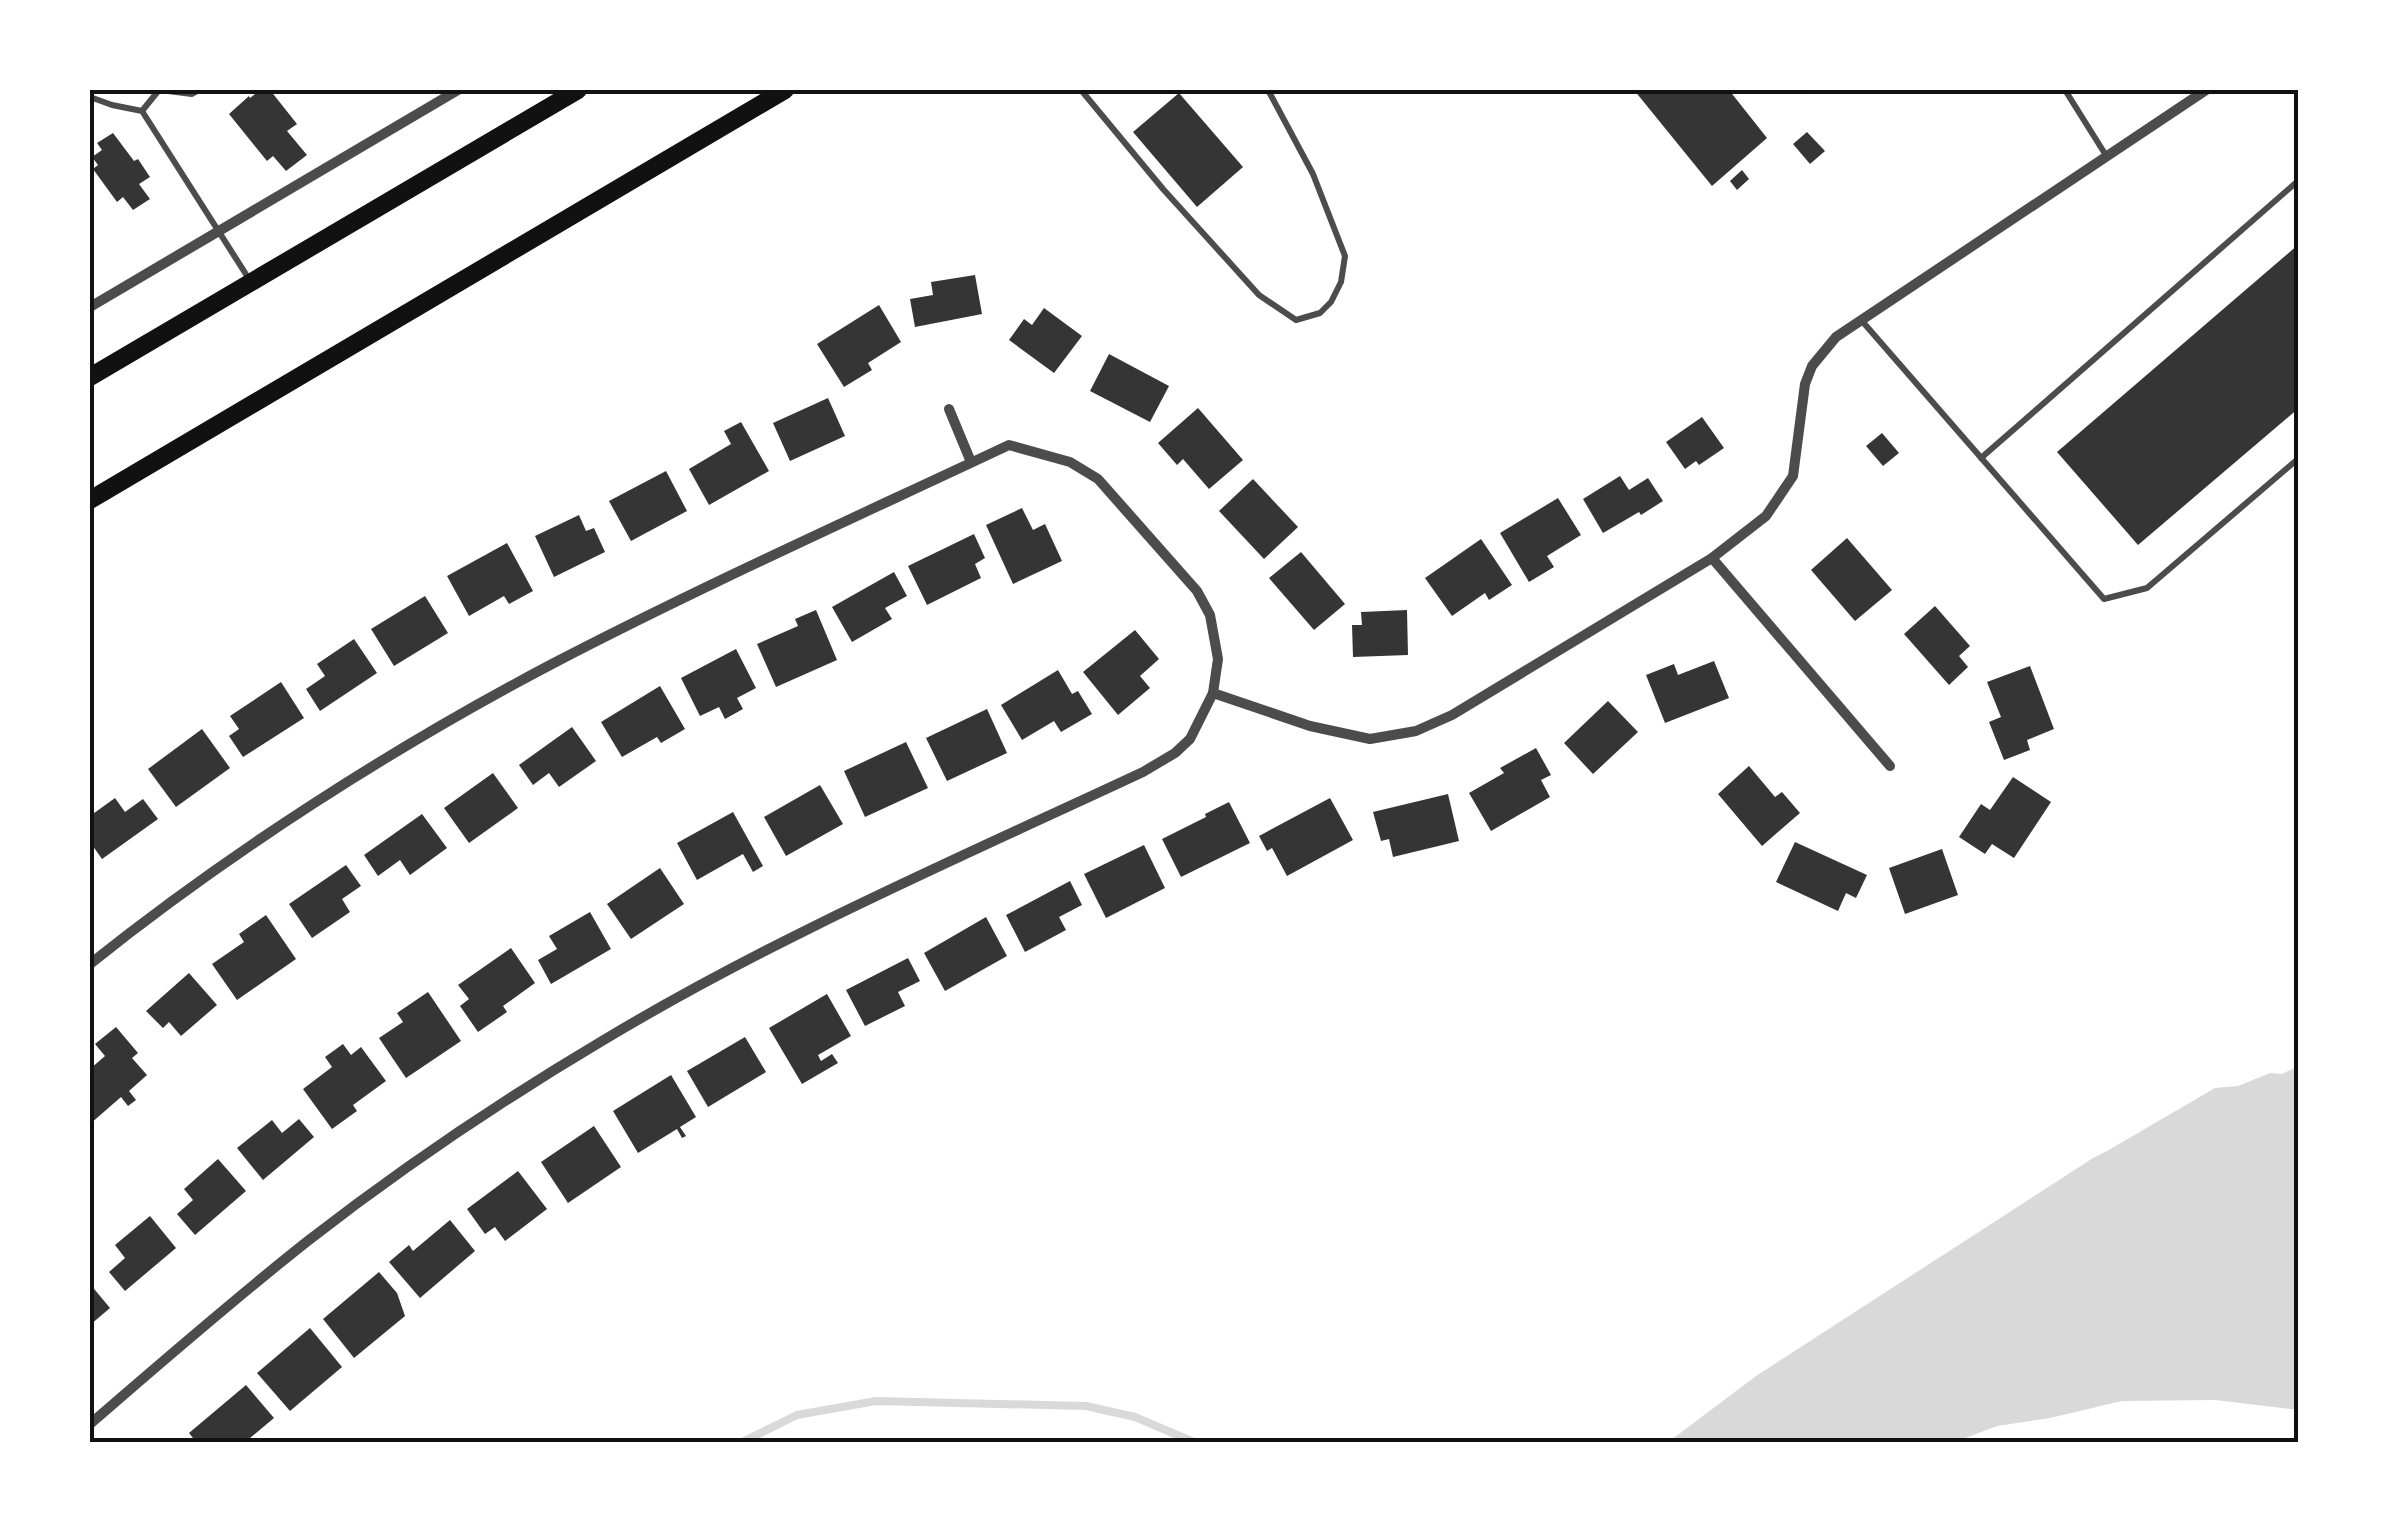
<svg xmlns="http://www.w3.org/2000/svg" width="2389" height="1533" font-family="Quicksand,sans-serif">
<rect width="100%" height="100%" fill="#fff"/>
<!-- water -->
<polygon fill="#d9d9d9" points="2299,1066 2299,1410 2215,1400 2122,1401 2050,1418 1997,1426 1952,1443 1667,1443 1756,1376 2093,1158 2107,1151 2215,1088 2238,1086 2270,1073 2282,1074"/>
<g fill="none" stroke-linecap="round" stroke-linejoin="round">
<!-- stream -->
<polyline stroke="#d9d9d9" stroke-width="8" points="740,1443 797,1415 876,1401 1086,1406 1135,1417 1196,1443"/>
</g>
<!-- building -->
<g fill="#353535">
<polygon points="260,90 270,90 297,124 287,131 307,155 286,171 273,156 267,161 229,114 249,96 250,98"/>
<polygon points="1634,90 1729,90 1767,138 1712,186"/>
<polygon points="1179,93 1243,167 1197,207 1133,132"/>
<polygon points="1807,132 1825,151 1810,164 1793,144"/>
<polygon points="113,133 134,161 138,159 150,177 139,184 150,199 133,210 123,197 117,202 93,169 98,165 92,157 102,150 97,143"/>
<polygon points="1742,170 1749,179 1737,190 1730,181"/>
<polygon points="2299,244 2299,408 2138,545 2057,452"/>
<polygon points="975,275 982,314 915,327 910,299 933,295 931,282"/>
<polygon points="879,305 901,342 868,363 872,370 844,387 817,344"/>
<polygon points="1044,308 1082,336 1054,373 1009,340 1024,319 1032,325"/>
<polygon points="1109,354 1169,386 1150,422 1090,391"/>
<polygon points="828,398 845,436 790,461 773,423"/>
<polygon points="1198,408 1243,460 1209,489 1183,459 1177,465 1158,443"/>
<polygon points="1702,417 1724,448 1699,465 1696,461 1685,469 1666,442"/>
<polygon points="741,422 769,471 709,505 689,469 731,444 724,431"/>
<polygon points="1882,433 1899,453 1883,466 1866,446"/>
<polygon points="666,471 687,511 631,541 609,501"/>
<polygon points="1620,476 1629,490 1648,478 1663,501 1641,515 1639,512 1603,533 1583,499"/>
<polygon points="1253,479 1298,527 1264,559 1219,511"/>
<polygon points="1558,498 1581,535 1547,556 1554,567 1529,582 1500,533"/>
<polygon points="1022,508 1033,530 1045,524 1062,561 1013,584 986,525"/>
<polygon points="579,515 586,531 594,528 605,552 554,577 535,536"/>
<polygon points="974,534 985,558 975,564 981,578 927,605 908,566"/>
<polygon points="1847,538 1892,590 1855,621 1811,570"/>
<polygon points="1481,539 1512,585 1489,600 1485,593 1452,616 1425,578"/>
<polygon points="507,543 533,591 509,604 504,596 469,616 447,576"/>
<polygon points="1301,552 1345,604 1314,630 1269,578"/>
<polygon points="894,572 907,596 885,608 892,619 852,642 832,607"/>
<polygon points="425,596 448,633 394,666 371,629"/>
<polygon points="1935,606 1970,646 1959,656 1968,667 1949,685 1904,634"/>
<polygon points="816,610 837,660 776,687 757,644 798,626 795,619"/>
<polygon points="1407,610 1408,655 1353,657 1352,625 1362,625 1361,612"/>
<polygon points="1135,630 1159,659 1140,676 1150,688 1118,715 1083,672"/>
<polygon points="354,639 377,673 320,711 306,689 325,676 317,664"/>
<polygon points="736,649 756,688 737,698 743,709 725,719 719,707 700,716 681,678"/>
<polygon points="1714,661 1729,698 1665,723 1646,675 1674,664 1678,675"/>
<polygon points="2030,666 2054,729 2027,740 2030,750 2004,760 1989,722 2001,717 1987,682"/>
<polygon points="1058,670 1072,694 1078,691 1092,714 1061,732 1054,721 1022,740 1001,705"/>
<polygon points="281,682 304,718 243,757 229,736 239,729 230,716"/>
<polygon points="660,686 685,729 661,743 657,737 622,757 601,722"/>
<polygon points="1608,701 1638,732 1593,774 1564,743"/>
<polygon points="987,709 1007,753 947,781 926,738"/>
<polygon points="572,727 596,761 559,787 549,773 533,785 519,765"/>
<polygon points="202,729 230,768 176,807 148,769"/>
<polygon points="906,742 928,788 865,817 844,771"/>
<polygon points="1536,748 1551,775 1541,780 1550,797 1491,831 1469,793 1504,773 1500,768"/>
<polygon points="1749,766 1775,797 1782,792 1800,813 1762,846 1718,794"/>
<polygon points="493,773 518,808 469,843 444,808"/>
<polygon points="2013,777 2051,802 2014,858 1992,844 1985,854 1959,837 1981,804 1990,810"/>
<polygon points="820,785 843,824 786,856 764,817"/>
<polygon points="1448,794 1459,841 1393,857 1389,839 1381,841 1373,812"/>
<polygon points="115,798 125,812 143,799 158,819 102,859 90,842 90,816"/>
<polygon points="1330,798 1353,840 1287,876 1272,848 1267,851 1259,836"/>
<polygon points="1229,802 1250,843 1181,877 1162,839 1206,817 1205,814"/>
<polygon points="733,812 763,866 753,872 743,854 697,880 677,843"/>
<polygon points="422,814 447,848 410,875 400,860 378,876 364,855"/>
<polygon points="1795,842 1867,875 1856,898 1846,893 1838,911 1776,882"/>
<polygon points="1144,845 1165,888 1106,918 1084,874"/>
<polygon points="1942,849 1958,895 1905,914 1889,868"/>
<polygon points="346,865 361,886 342,899 350,912 312,938 289,904"/>
<polygon points="660,868 684,904 631,939 607,904"/>
<polygon points="1070,881 1082,905 1059,917 1066,930 1025,952 1006,915"/>
<polygon points="590,912 611,949 551,984 538,960 557,949 549,936"/>
<polygon points="266,915 296,959 237,1000 212,964 244,942 239,934"/>
<polygon points="986,917 1007,956 945,991 924,953"/>
<polygon points="511,948 535,983 503,1006 507,1012 478,1032 460,1006 469,999 458,985"/>
<polygon points="908,958 920,981 898,992 905,1006 865,1026 846,990"/>
<polygon points="189,973 217,1005 181,1036 169,1022 163,1028 146,1011"/>
<polygon points="428,992 461,1041 406,1078 379,1038 403,1022 397,1013"/>
<polygon points="827,994 851,1036 818,1055 821,1061 832,1054 838,1063 802,1084 769,1028"/>
<polygon points="116,1027 138,1053 132,1058 147,1075 129,1091 136,1100 128,1106 121,1097 90,1124 90,1069 105,1056 95,1044"/>
<polygon points="745,1037 766,1072 708,1107 687,1071"/>
<polygon points="343,1044 351,1055 361,1047 386,1081 353,1105 357,1111 332,1129 303,1089 332,1067 325,1057"/>
<polygon points="671,1075 696,1117 680,1127 686,1136 682,1138 677,1129 638,1153 613,1111"/>
<polygon points="299,1119 314,1137 263,1180 237,1148 272,1120 282,1133"/>
<polygon points="594,1126 621,1167 568,1203 541,1162"/>
<polygon points="218,1159 246,1191 195,1235 177,1214 193,1200 184,1189"/>
<polygon points="518,1171 547,1209 505,1241 495,1227 485,1234 467,1209"/>
<polygon points="150,1216 176,1248 125,1291 109,1272 125,1258 115,1245"/>
<polygon points="450,1220 475,1251 420,1298 389,1262 409,1245 413,1251"/>
<polygon points="379,1272 397,1293 405,1316 354,1358 323,1319"/>
<polygon points="90,1284 110,1308 90,1325"/>
<polygon points="310,1328 342,1367 290,1411 257,1373"/>
<polygon points="246,1385 274,1418 244,1443 197,1443 189,1433"/>
</g>
<g fill="none" stroke-linecap="round" stroke-linejoin="round">
<!-- service -->
<g stroke="#4c4c4c" stroke-width="6">
<polyline points="160,90 192,94 199,90"/>
<polyline points="1081,90 1163,189 1259,295 1296,320 1320,313 1331,302 1341,282 1345,256 1313,174 1268,90"/>
<polyline points="1807,90 1808,91"/>
<polyline points="2065,90 2107,157"/>
<polyline points="90,97 112,105 142,111 249,279"/>
<polyline points="142,111 159,90"/>
<polyline points="1862,321 2104,599 2147,588 2299,458"/>
<polyline points="1981,458 2299,180"/>
</g>
<!-- minor -->
<g stroke="#4c4c4c" stroke-width="10">
<polyline points="90,307 458,90"/>
<polyline points="949,409 971,462"/>
<polyline points="1712,558 1890,766"/>
<polyline points="1213,693 1310,726 1370,739 1416,731 1452,715 1712,558 1766,516 1793,476 1805,384 1812,366 1836,337 2206,90"/>
<path d="M90,964C230,852 394,747 552,664C702,586 856,517 1009,445L1070,462L1098,479L1197,591L1210,615L1218,659L1213,693L1190,739L1175,753L1143,772C961,857 775,937 602,1041C501,1101 403,1167 309,1240C234,1299 162,1362 90,1424"/>
</g>
<!-- primary -->
<g stroke="#111" stroke-width="18">
<polyline points="90,377 578,90"/>
<polyline points="90,500 785,90"/>
</g>
</g>
<!-- border -->
<rect width="2389" height="1533" fill="none" stroke="#ffffff" stroke-width="185"/>
<rect x="92" y="92" width="2204" height="1348" fill="none" stroke="#111" stroke-width="4"/>
</svg>
